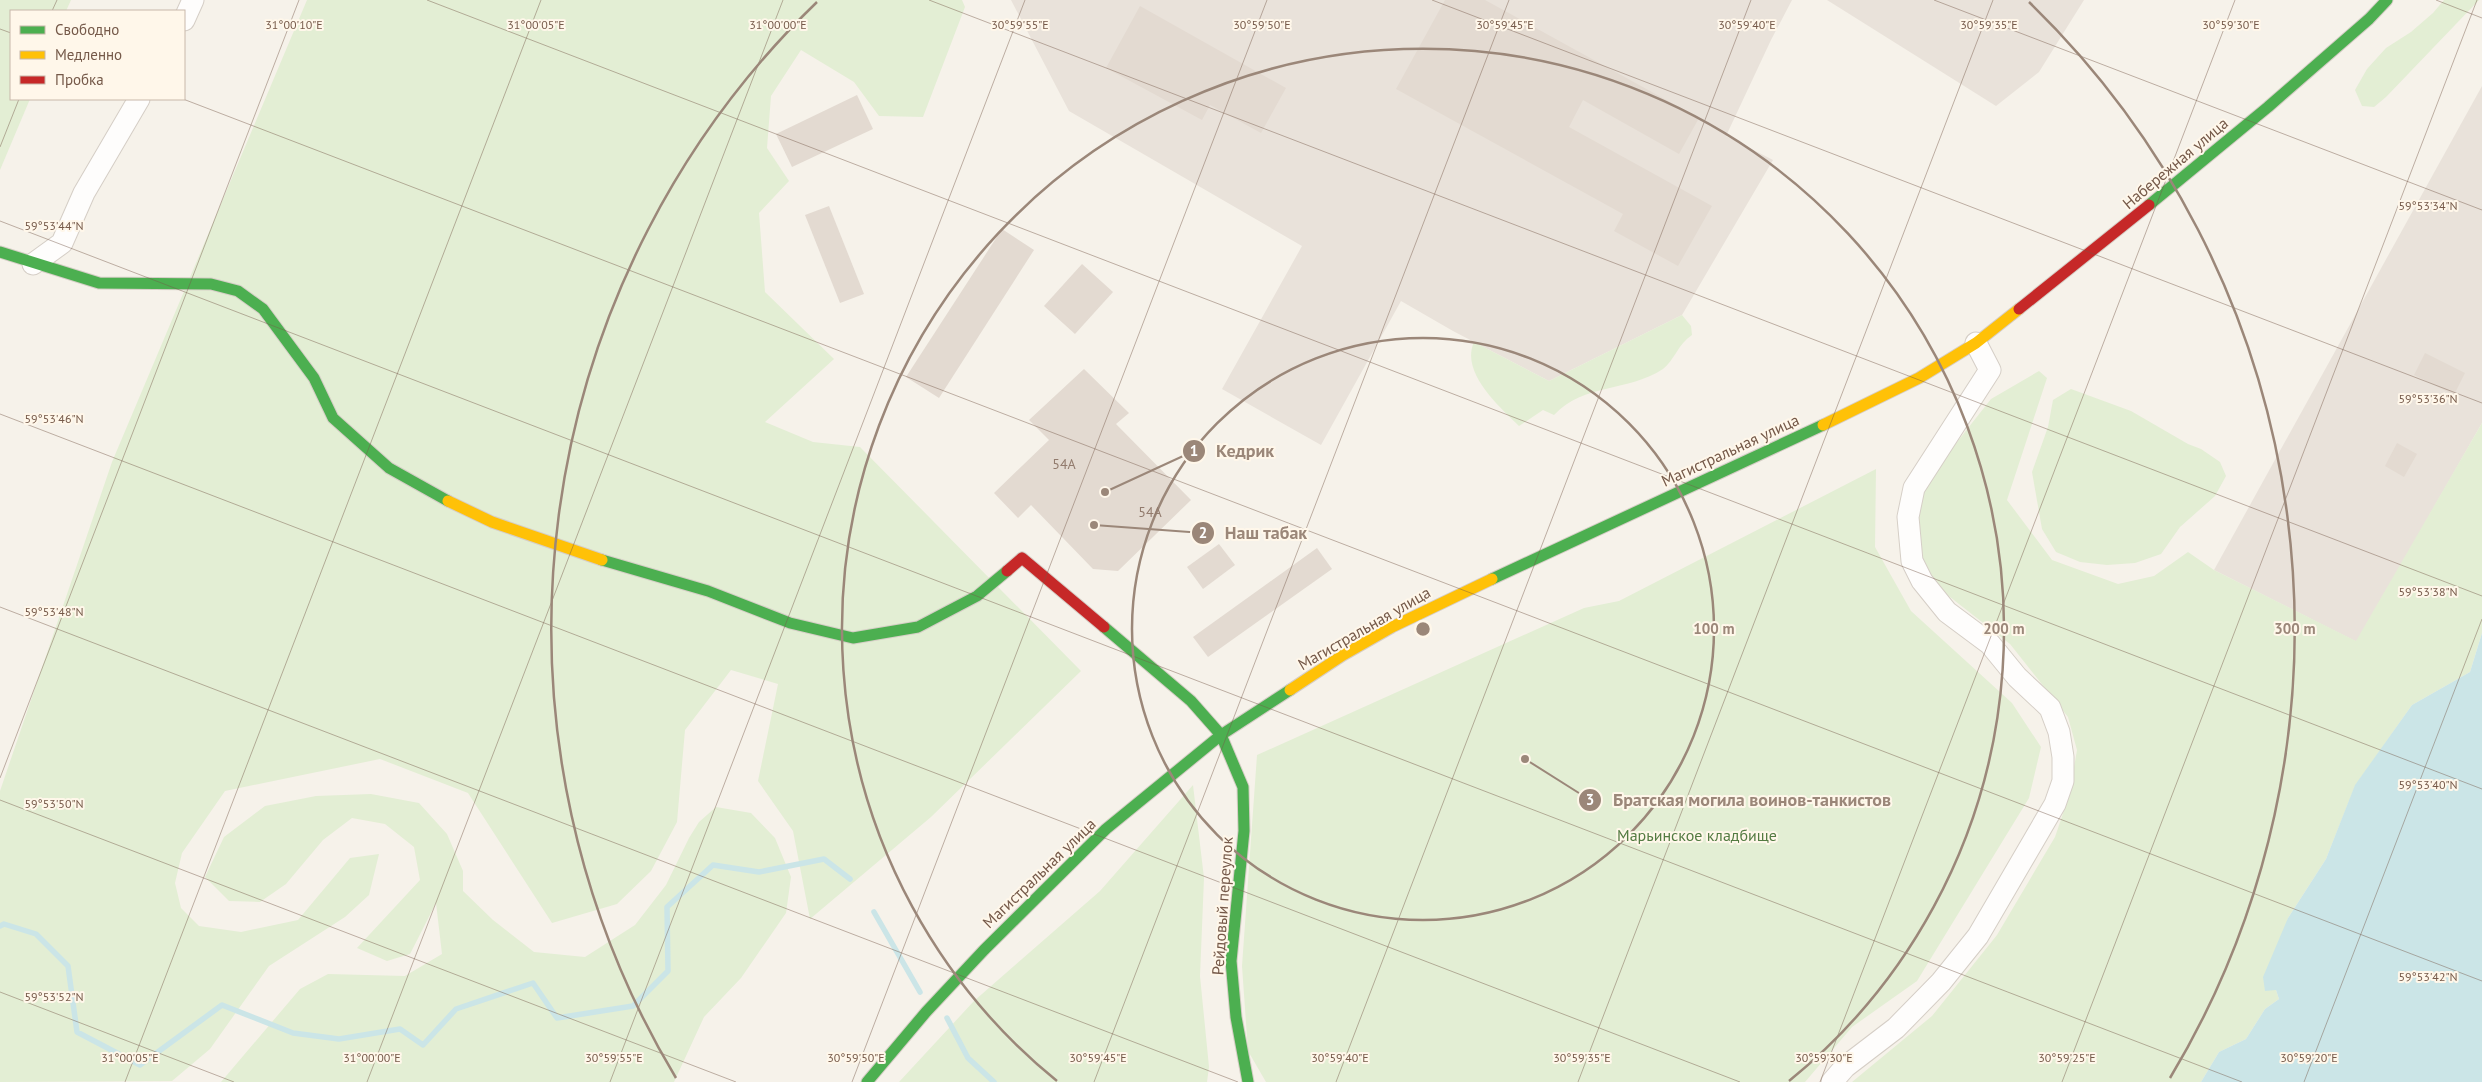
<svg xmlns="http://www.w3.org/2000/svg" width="2482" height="1082" font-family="'PT Sans',sans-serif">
<rect width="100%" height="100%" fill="#f6f2ea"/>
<!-- industrial -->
<g fill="#e9e2da">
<polygon points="1011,0 1792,0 1771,40 1726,136 1773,160 1682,315 1549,381 1453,331 1401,301 1321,445 1222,389 1302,246 1069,111"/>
<polygon points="1827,0 2084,0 2039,72 1996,106"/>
<polygon points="2482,86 2482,423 2357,642 2214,570"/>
</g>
<!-- green -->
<g fill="#e3eed4">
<polygon points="0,0 71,0 66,11 11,11 11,99 30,99 0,170"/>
<polygon points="307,0 962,0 965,7 923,117 879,116 854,82 801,50 771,96 767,148 789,181 759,213 765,292 834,359 765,422 813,442 860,447 1081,671 931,817 810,919 793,831 758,781 778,684 731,670 685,730 677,822 651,871 617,904 552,923 468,793 380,759 225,791 182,853 175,883 181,908 199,926 241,932 298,920 350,858 379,854 369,895 345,917 269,966 210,1049 172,1081 0,1082 0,791 112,462"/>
<polygon points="2444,0 2479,0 2386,97 2374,107 2362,106 2355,90 2367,69 2386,48 2411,32 2433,13"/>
<path d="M1682,315L1691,326L1692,335C1678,344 1674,361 1663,369C1628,392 1584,383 1554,415L1543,410L1519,426C1500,407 1460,373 1474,342L1549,381Z"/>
<polygon points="2039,371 2047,378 2007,500 2052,560 2118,584 2154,576 2188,552 2214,570 2356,641 2482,423 2482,633 2470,672 2412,705 2355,786 2326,859 2288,918 2276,990 2279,999 2265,1009 2246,1039 2219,1052 2201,1082 1852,1082 1932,1016 1997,935 2055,837 2069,796 2077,750 2068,717 2010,644 1936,586 1911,540 1927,480 1991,399"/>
<polygon points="2071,389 2131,411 2188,444 2201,449 2220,462 2226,476 2215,496 2180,527 2161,554 2135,563 2107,565 2080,562 2056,552 2042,529 2032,472 2048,427 2053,400"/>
<polygon points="1876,469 1875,547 1911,611 2012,703 2041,747 2029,798 1917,981 1852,1027 1805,1082 1266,1082 1248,1051 1242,966 1257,755 1584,608 1619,601"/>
<polygon points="1193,785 1204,878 1200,976 1209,1067 1207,1082 899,1082 974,1001 1100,891"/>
<polygon points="371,794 419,803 447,834 463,871 463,891 493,920 534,952 585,957 635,925 666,885 689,838 699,822 716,807 751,813 775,838 791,877 786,913 741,978 704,1017 674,1082 221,1082 300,989 328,974 405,976 442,954 436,903 410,954 387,961 357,948 420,880 414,847 385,824 352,818 323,840 286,884 260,902 229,901 205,877 224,837 265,806 316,796"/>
</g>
<!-- water -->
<polygon fill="#cbe5e7" points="2482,633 2482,1082 2201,1082 2219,1052 2246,1039 2265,1009 2279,999 2276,990 2265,991 2263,977 2288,918 2326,859 2355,785 2412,705 2470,672"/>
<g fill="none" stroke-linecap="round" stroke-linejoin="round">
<!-- stream -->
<g stroke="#cbe5e7" stroke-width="5.5">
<polyline points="874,912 920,992"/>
<polyline points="0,926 4,924 36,934 68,966 77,1032 140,1065 222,1005 293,1033 339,1039 400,1029 423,1045 456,1009 533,983 557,1018 633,1006 668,971 667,907 713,865 759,872 824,859 850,879"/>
<polyline points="947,1018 968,1058 994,1082"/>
</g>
</g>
<!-- building -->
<g fill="#e3dad1">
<polygon points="1445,0 1485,0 1699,118 1679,154 1583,100 1569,127 1712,206 1678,266 1614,231 1623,214 1396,89"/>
<polygon points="1140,6 1286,88 1261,133 1210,105 1202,120 1106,68"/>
<polygon points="857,95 873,129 792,167 776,134"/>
<polygon points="829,206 864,294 840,303 805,215"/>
<polygon points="1002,229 1034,250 939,398 906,377"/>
<polygon points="1082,264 1113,292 1075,334 1044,306"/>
<polygon points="2425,353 2465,373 2454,395 2414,375"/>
<polygon points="1084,369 1129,413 1116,424 1191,500 1118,571 1093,569 1031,505 1018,518 994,493 1049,440 1029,420"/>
<polygon points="2397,443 2417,454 2404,477 2385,466"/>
<polygon points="1219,544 1235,565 1203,589 1187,567"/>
<polygon points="1317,548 1332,569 1208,657 1193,637"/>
</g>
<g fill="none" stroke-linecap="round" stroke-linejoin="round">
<defs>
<g id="street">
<polyline points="184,20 193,0"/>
<polyline points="33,264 62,243 84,193 139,99"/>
<polyline points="1832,1082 1845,1067 1896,1028 1941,982 1978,936 2055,804 2063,781 2063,757 2059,732 2050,708 2017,677 1990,644 1947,612 1922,581 1912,561 1908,517 1914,488 1990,370 1976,343"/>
</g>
<g id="fast">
<polyline points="2149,205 2268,107 2369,19 2387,0"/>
<polyline points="0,252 99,283 211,284 238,291 263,309 314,378 333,418 389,468 448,501"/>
<polyline points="602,560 708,591 790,623 853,638 918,627 977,596 1007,571"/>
<polyline points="1492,579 1823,425"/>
<polyline points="1104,627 1191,701 1221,735 1243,787 1244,831 1231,961 1236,1017 1248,1082"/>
<polyline points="867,1082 926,1012 984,950 1106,829 1221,735 1290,690"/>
</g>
<g id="slow">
<polyline points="1823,425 1919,378 1976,343 2019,309"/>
<polyline points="448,501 492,522 602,560"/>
<polyline points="1290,690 1343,655 1392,627 1492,579"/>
</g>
<g id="jam">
<polyline points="2019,309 2149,205"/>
<polyline points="1007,571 1022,558 1104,627"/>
</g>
</defs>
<!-- street casing -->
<use href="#street" stroke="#d5cec6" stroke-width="23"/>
<!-- fast casing -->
<use href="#fast" stroke="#d6cec6" stroke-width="13"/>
<!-- slow casing -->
<use href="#slow" stroke="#d6cec6" stroke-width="13"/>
<!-- jam casing -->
<use href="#jam" stroke="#d6cec6" stroke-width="13"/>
<!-- street -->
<use href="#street" stroke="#fefdfc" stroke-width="21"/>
<!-- fast -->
<use href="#fast" stroke="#4caf50" stroke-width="11"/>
<!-- slow -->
<use href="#slow" stroke="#ffc107" stroke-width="11"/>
<!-- jam -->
<use href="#jam" stroke="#c62828" stroke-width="11"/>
</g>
<!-- ticks -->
<path fill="none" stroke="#755949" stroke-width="1" stroke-opacity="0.45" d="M427,0L2482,789M929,0L2482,596M1432,0L2482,403M1934,0L2482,210M2436,0L2482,18M52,11L57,0M0,29L11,33M183,99L2482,981M0,147L19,99M0,221L2242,1082M0,414L1740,1082M0,607L1238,1082M0,778L299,0M0,800L736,1082M0,992L234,1082M125,1082L541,0M367,1082L783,0M610,1082L1025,0M852,1082L1267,0M1094,1082L1509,0M1336,1082L1751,0M1578,1082L1993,0M1820,1082L2235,0M2062,1082L2477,0M2304,1082L2482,619"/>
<!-- distance rings -->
<g fill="none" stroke="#9b8779" stroke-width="2.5">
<circle cx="1423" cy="629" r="291"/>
<path d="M1057 1081A581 581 0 1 1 1789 1081"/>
<path d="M676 1078A872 872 0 0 1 817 2M2029 2A872 872 0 0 1 2170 1078"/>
</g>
<g text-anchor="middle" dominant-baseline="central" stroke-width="4" stroke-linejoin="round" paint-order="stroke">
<!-- number labels -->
<g font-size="14" fill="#927b6d">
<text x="1064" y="464">54А</text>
<text x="1150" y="512">54А</text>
</g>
<!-- street labels -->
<g font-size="16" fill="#755949" stroke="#fff7ea">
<text transform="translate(2175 163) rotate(-40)">Набережная улица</text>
<text transform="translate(1730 450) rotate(-25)">Магистральная улица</text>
<text transform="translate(1364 628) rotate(-30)">Магистральная улица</text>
<text transform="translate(1039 873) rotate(-44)">Магистральная улица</text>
<text transform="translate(1222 906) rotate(-86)">Рейдовый переулок</text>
</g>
<!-- park labels -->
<g font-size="16" fill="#537b42" stroke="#fff7ea">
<text x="1697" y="835">Марьинское кладбище</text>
</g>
</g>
<g font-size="12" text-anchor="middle" fill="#755949" stroke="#fff7ea" stroke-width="4" stroke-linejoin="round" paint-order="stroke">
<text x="294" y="29">31°00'10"E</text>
<text x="1989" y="29">30°59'35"E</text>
<text x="2231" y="29">30°59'30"E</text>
<text x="536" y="29">31°00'05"E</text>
<text x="778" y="29">31°00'00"E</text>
<text x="1020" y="29">30°59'55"E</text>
<text x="1262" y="29">30°59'50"E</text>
<text x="1505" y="29">30°59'45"E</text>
<text x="1747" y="29">30°59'40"E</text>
<text x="2428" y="210">59°53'34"N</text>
<text x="54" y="230">59°53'44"N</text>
<text x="2428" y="403">59°53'36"N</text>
<text x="54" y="423">59°53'46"N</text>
<text x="2428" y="596">59°53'38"N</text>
<text x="54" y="616">59°53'48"N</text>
<text x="2428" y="789">59°53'40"N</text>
<text x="54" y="808">59°53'50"N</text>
<text x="2428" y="981">59°53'42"N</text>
<text x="54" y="1001">59°53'52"N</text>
<text x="130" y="1062">31°00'05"E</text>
<text x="372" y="1062">31°00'00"E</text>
<text x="614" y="1062">30°59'55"E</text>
<text x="856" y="1062">30°59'50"E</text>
<text x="1098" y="1062">30°59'45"E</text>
<text x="1340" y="1062">30°59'40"E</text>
<text x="1582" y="1062">30°59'35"E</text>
<text x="1824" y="1062">30°59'30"E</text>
<text x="2067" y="1062">30°59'25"E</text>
<text x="2309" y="1062">30°59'20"E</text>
</g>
<circle cx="1423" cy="629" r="8" fill="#9b8779" stroke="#fff7ea" stroke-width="2.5"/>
<g font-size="15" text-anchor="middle" font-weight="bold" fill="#9b8779" stroke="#fff7ea" stroke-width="4" stroke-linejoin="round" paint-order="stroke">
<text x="1714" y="634">100 m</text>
<text x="2004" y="634">200 m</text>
<text x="2295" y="634">300 m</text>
</g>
<!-- callouts -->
<path fill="none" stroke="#9b8779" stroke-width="2" d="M1105 492L1194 451M1094 525L1203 533M1525 759L1590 800"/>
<g fill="#9b8779" stroke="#fff7ea" stroke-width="2">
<circle cx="1105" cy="492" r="5"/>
<circle cx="1094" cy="525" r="5"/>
<circle cx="1525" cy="759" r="5"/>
<circle cx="1194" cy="451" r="12"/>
<circle cx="1203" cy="533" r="12"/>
<circle cx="1590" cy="800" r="12"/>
</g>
<g font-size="15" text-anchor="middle" font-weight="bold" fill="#fff">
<text x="1194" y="456">1</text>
<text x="1203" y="538">2</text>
<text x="1590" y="805">3</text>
</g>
<g font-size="18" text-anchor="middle" font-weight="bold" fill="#9b8779" stroke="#fff7ea" stroke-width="4" stroke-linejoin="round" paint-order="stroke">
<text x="1245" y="457">Кедрик</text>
<text x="1266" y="539">Наш табак</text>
<text x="1752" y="806">Братская могила воинов-танкистов</text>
</g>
<!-- legend -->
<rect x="10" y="10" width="175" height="90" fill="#fff7ea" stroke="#c8b8aa"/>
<rect x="20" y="26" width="25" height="8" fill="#4caf50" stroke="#c8b8aa"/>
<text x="55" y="35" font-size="15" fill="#755949">Свободно</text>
<rect x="20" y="51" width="25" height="8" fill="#ffc107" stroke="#c8b8aa"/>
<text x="55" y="60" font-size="15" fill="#755949">Медленно</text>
<rect x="20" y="76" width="25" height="8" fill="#c62828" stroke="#c8b8aa"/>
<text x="55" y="85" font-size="15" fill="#755949">Пробка</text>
</svg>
